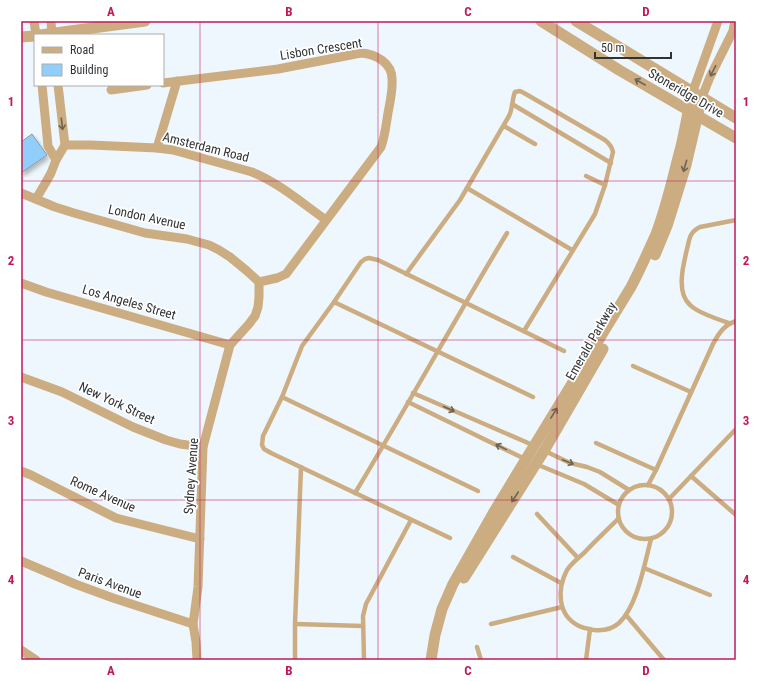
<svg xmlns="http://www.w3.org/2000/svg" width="757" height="681" font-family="'Roboto Condensed',sans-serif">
<defs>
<filter id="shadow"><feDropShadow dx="2" dy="3.5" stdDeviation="2" flood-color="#0004"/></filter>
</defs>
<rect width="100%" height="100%" fill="#eef7fe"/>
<!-- building -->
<polygon fill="#91cefb" stroke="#90989e" filter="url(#shadow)" points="32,134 47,155 21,173 21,142"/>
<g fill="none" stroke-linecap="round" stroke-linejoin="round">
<!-- service -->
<g stroke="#ccad82" stroke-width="4.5">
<polyline points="512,104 611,163"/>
<polyline points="504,126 535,144"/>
<polyline points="586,176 605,185"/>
<polyline points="467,188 572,250"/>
<path d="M406,274L460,200L509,116C513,108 512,99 515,92L520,91L524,93L605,140C610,144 612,147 613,152L605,185L595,214L524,331"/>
<polyline points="334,302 533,397"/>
<path d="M729,323C717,319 698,313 690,305C676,292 683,266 687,249C688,245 689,239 691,235C693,231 696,229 700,227L736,220"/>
<polyline points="633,366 691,392"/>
<polyline points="413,393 535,446"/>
<polyline points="282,397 478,491"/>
<polyline points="408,402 525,459"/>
<polyline points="596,443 656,470"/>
<polyline points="545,451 570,463 587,467 600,472 629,490"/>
<polyline points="536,464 584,484 619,505"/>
<polyline points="691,476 736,515"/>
<circle cx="645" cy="512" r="27"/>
<path d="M648,485L656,470L713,344C719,333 724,325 736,321"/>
<path d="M355,493C407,407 455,319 507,233"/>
<polyline points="669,499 736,429"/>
<polyline points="537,514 578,558"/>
<path d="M619,518C607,530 595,541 584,553C578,558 571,564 567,570C557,589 557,615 579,626C583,628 589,629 594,630C603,631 611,630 619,623C637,607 645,562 651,539"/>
<polyline points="450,538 271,453 264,449 262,445 263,436 282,397 302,346 334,302 361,262 365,259 369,258 378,260 564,351"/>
<polyline points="513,557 561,583"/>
<polyline points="644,568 710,595"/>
<polyline points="626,615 664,660"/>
<polyline points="295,624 363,626"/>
<polyline points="491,624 562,607"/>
<polyline points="477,647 481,660"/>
<polyline points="295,660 295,624 301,467"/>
<polyline points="364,660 363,616 366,604 411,520"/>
<polyline points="586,660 590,629"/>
</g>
<!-- minor -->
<g stroke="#ccad82" stroke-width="9">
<polyline points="34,21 36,35"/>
<polyline points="51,21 52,35"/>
<path d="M163,83L278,69L361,53C376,54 392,63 392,79C393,90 390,102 388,113C386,125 385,136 381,147L286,274L277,278L259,282"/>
<polyline points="42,85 48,146 56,160"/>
<polyline points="111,90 147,85"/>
<polyline points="693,91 718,21"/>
<polyline points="702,97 710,77 733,31 735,21"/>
<path d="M65,145H91L157,148L173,150L252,172C279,183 302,203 326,220"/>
<polyline points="157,148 177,81"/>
<polyline points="21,193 55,207 74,213 145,233 187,239 209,245 219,250 230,257 247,271 259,282"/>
<polyline points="36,199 46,182 51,173 56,160 65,145 58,85"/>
<polyline points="21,283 46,292 230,345"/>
<polyline points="21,377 62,392 133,427 166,440 180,444 203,447"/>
<polyline points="21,471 31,475 116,518 200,539"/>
<polyline points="21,561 75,584 113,598 193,624"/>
<polyline points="21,650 36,660"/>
<polyline points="197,660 196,642 193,624 198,587 203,447 230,345 249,324 255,316 258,307 259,297 259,282"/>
</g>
<!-- tertiary -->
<g stroke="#ccad82" stroke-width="11">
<polyline points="541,21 619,70 736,138"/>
<polyline points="576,21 736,118"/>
<polyline points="40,35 145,21"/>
<polyline points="21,37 35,36"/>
<polyline points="655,255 667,226 686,165 702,97"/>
<polyline points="464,578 544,451 603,349"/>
<path d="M431,660L435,635L442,609L453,584L495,510L631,287C640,270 648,252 656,234C666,208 672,181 679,154C685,133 687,112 693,91"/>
</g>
</g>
<!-- one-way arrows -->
<defs><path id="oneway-shaft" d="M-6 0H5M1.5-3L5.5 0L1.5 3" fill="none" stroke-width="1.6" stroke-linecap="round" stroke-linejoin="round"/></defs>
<g stroke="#6e6454">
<use href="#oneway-shaft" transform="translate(713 71) rotate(117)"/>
<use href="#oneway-shaft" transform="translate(640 82) rotate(-150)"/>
<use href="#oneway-shaft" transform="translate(62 124) rotate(83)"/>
<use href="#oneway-shaft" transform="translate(685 166) rotate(106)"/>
<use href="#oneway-shaft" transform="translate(449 409) rotate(24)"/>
<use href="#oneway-shaft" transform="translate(554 413) rotate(-58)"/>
<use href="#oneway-shaft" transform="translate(501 447) rotate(-154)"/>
<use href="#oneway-shaft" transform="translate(568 462) rotate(22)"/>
<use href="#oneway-shaft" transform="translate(515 497) rotate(123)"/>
</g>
<!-- grid -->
<path fill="none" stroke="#c2185b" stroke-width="1" stroke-opacity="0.55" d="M200,21V660M378,21V660M557,21V660M21,181H736M21,340H736M21,500H736"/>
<g text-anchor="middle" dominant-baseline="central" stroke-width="3.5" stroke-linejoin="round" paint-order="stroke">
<!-- street labels -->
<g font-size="13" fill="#303336" stroke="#fff">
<text transform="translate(321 49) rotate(-9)">Lisbon Crescent</text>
<text transform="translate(686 93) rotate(30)">Stoneridge Drive</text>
<text transform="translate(206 147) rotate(14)">Amsterdam Road</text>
<text transform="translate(147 217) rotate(12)">London Avenue</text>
<text transform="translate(129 302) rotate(16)">Los Angeles Street</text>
<text transform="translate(591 341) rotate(-60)">Emerald Parkway</text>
<text transform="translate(117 403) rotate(25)">New York Street</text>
<text transform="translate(191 476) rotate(-86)">Sydney Avenue</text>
<text transform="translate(103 494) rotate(24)">Rome Avenue</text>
<text transform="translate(110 583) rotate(20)">Paris Avenue</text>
</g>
</g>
<!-- border -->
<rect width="757" height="681" fill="none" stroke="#ffffff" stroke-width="44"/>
<!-- legend -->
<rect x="34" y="34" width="130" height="52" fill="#ffffff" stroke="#acadaf"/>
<rect x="42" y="47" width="20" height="6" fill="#ccad82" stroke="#acadaf"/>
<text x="70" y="54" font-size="12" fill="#303336">Road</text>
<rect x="42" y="64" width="20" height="12" fill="#91cefb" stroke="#acadaf"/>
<text x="70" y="74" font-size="12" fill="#303336">Building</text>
<!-- scale -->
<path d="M595 52v6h76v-6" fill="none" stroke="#303336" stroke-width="2"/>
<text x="601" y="52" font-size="12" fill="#303336" stroke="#ffffff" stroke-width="3" paint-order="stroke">50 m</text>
<rect x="22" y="22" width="713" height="637" fill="none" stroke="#c2185b" stroke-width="1.5"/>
<g font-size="13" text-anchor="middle" font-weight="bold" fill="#c2185b">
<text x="111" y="16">A</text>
<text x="289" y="16">B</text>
<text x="468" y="16">C</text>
<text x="646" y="16">D</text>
<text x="11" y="106">1</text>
<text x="746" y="106">1</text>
<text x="11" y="265">2</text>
<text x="746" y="265">2</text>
<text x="11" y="425">3</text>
<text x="746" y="425">3</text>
<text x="11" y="584">4</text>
<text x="746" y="584">4</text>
<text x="111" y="675">A</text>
<text x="289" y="675">B</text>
<text x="468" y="675">C</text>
<text x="646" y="675">D</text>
</g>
</svg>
